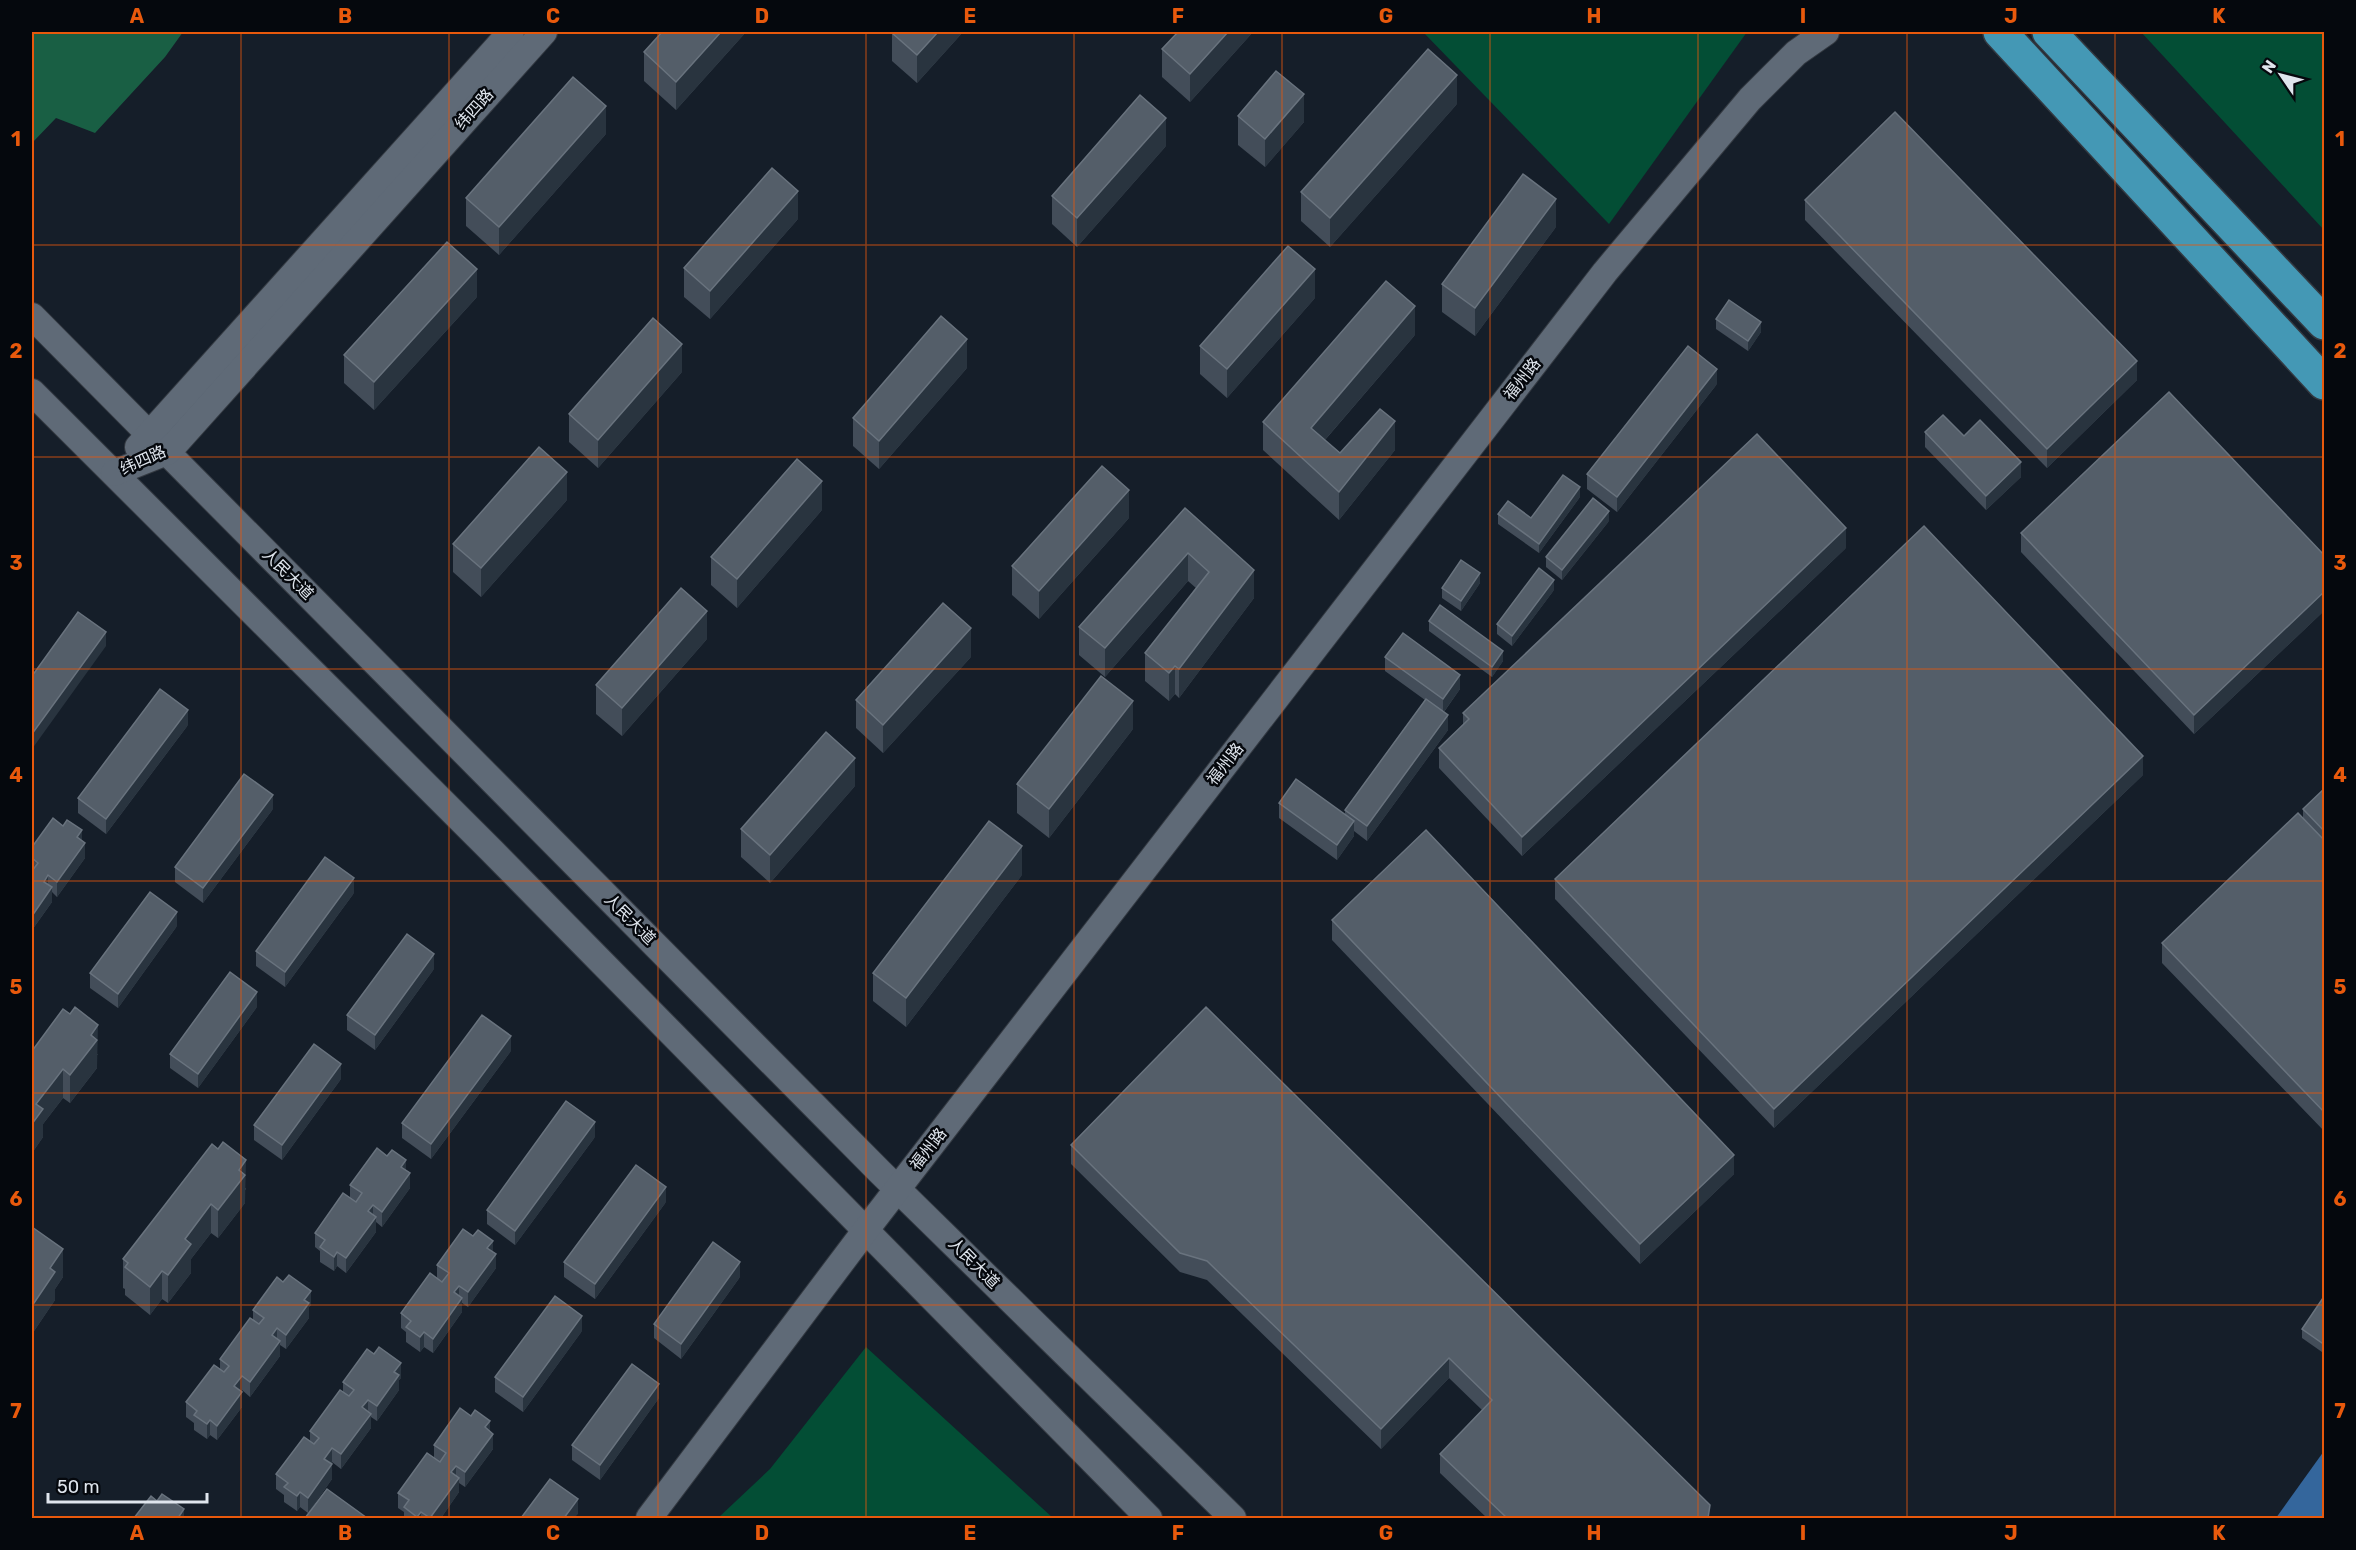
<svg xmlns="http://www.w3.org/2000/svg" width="2356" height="1550" font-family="Rubik,'Noto Sans SC',sans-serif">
<rect width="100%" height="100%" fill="#151e29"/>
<!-- green -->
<g fill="#034e35">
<polygon points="1423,32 1747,32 1609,224"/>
<polygon points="2141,32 2324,32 2324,230"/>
<polygon points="866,1347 1053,1518 718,1518 770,1469"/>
</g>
<!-- forest -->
<polygon fill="#195f44" points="32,32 183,32 165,57 95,133 56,118 32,143"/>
<!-- water -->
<polygon fill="#34669c" points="2324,1451 2324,1518 2276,1518"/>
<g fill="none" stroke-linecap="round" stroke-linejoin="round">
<defs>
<g id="minor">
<polyline points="32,316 880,1172 1233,1518"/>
<polyline points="32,392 492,851 1149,1518"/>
<polyline points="138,447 511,32"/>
<polyline points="114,473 167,452 176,443 544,32"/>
<polyline points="649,1518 865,1231 1605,272 1750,99 1796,53 1826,32"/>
</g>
<g id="highway">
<polyline points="2000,32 2324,383"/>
<polyline points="2049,32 2324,323"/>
</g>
</defs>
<!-- minor casing -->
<use href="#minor" stroke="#333941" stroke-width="28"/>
<!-- highway casing -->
<use href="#highway" stroke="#333941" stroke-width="36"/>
<!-- minor -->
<use href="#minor" stroke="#5f6a77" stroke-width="26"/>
<!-- highway -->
<use href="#highway" stroke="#4498b5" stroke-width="33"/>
</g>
<!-- wall -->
<g fill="#434d59">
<polygon points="746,32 676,110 644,81 644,52"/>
<polygon points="963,32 917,83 892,61 892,33"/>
<polygon points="1253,32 1190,102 1162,77 1162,49"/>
<polygon points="1457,104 1330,247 1301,221 1301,192"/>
<polygon points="1238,116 1304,122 1265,167 1238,145"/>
<polygon points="606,134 499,255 466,226 466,198"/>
<polygon points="1166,146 1077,247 1052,224 1052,196"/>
<polygon points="1805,200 2137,380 2047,468 1805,220"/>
<polygon points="798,219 710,319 684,297 684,268"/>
<polygon points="1556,227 1475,336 1442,312 1442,284"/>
<polygon points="477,297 374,410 344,383 344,355"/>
<polygon points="1315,298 1227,398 1200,374 1200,346"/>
<polygon points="1716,319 1761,332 1748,351 1716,329"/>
<polygon points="1415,335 1325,440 1340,453 1395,450 1339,520 1263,450 1263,422"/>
<polygon points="967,368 879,469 853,446 853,418"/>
<polygon points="682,372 598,468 569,442 569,414"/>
<polygon points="1717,384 1617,512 1587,489 1587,474"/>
<polygon points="1925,432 1964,436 2021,477 1986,510 1925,447"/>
<polygon points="1580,497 1539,553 1498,524 1498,514 1531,518"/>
<polygon points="567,500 481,597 453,572 453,544"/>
<polygon points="1185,508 1254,598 1179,698 1175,694 1169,701 1145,681 1145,653 1196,588 1188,581 1105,677 1079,655 1079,627"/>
<polygon points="822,510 737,608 711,585 711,557"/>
<polygon points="1129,518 1039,619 1012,595 1012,566"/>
<polygon points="1609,521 1562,580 1546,567 1546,557"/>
<polygon points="2021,533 2325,556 2325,610 2194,734 2021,552"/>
<polygon points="1846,548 1522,856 1439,768 1439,748 1463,725 1463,713"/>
<polygon points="1480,583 1461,611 1442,598 1442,588"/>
<polygon points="1554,590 1512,646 1497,634 1497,624"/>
<polygon points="1429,621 1503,661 1492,677 1429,631"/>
<polygon points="707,639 622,736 596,714 596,685"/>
<polygon points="971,657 883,753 856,728 856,700"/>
<polygon points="1385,657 1460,689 1444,712 1448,730 1367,841 1354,831 1354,836 1337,860 1279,818 1279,803 1345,815 1345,810 1425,700 1385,671"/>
<polygon points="188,725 106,834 78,813 78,798"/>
<polygon points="1133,729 1049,838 1017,813 1017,784"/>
<polygon points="2143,775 1774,1128 1555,899 1555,879"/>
<polygon points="855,786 770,883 741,857 741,829"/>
<polygon points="2325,788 2325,1132 2162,963 2162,943 2303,818 2303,809"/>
<polygon points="273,809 203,903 175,882 175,867"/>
<polygon points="82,841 85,858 57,897 52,892 52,902 32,930 32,847"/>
<polygon points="1022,875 906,1027 873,1001 873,973"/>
<polygon points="354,893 285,987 256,966 256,951"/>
<polygon points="1332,920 1734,1174 1640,1264 1332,940"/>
<polygon points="177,926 118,1008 90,988 90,973"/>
<polygon points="434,969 375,1050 347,1030 347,1015"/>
<polygon points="257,1007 198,1088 170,1068 170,1054"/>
<polygon points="1206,1007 1710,1518 1487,1518 1440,1473 1440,1454 1482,1410 1449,1378 1381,1449 1207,1280 1180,1272 1071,1164 1071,1145"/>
<polygon points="32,1051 98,1054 97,1055 97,1068 70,1103 63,1098 43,1124 43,1137 32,1153"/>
<polygon points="511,1051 431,1159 402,1138 402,1123"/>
<polygon points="341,1079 282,1160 254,1140 254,1125"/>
<polygon points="595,1137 515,1245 487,1224 487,1210"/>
<polygon points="212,1144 246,1189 245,1190 245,1203 218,1238 211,1233 191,1259 191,1273 168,1303 162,1299 150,1315 125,1295 125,1289 123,1288 123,1259"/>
<polygon points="406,1171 410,1188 382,1227 376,1222 376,1232 346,1273 337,1266 334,1271 320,1262 320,1251 315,1247 315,1233 350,1197 350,1185"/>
<polygon points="666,1202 595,1299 564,1277 564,1262"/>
<polygon points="32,1227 63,1277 55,1289 55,1300 32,1334"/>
<polygon points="493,1251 496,1268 468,1307 462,1303 462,1312 433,1353 424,1347 420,1352 406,1342 406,1332 401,1328 401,1313 437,1278 437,1265"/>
<polygon points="740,1277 681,1359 654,1338 654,1324"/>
<polygon points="283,1282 311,1305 309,1307 309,1318 286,1349 280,1345 280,1356 250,1397 242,1390 241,1391 242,1407 217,1440 210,1435 207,1439 194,1430 194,1423 186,1417 186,1402 220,1369 220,1359 253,1320 253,1310"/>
<polygon points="2325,1295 2325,1349 2322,1352 2302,1338 2302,1329"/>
<polygon points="582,1331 523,1412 495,1392 495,1377"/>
<polygon points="401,1378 399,1380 399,1390 377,1421 371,1417 371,1428 341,1469 332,1462 331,1464 332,1479 308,1513 300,1507 297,1511 284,1502 284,1495 276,1489 276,1474 310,1441 310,1431 343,1392 343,1382"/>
<polygon points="659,1398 600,1480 572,1460 572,1445"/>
<polygon points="490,1431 493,1449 465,1487 459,1483 459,1492 441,1518 404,1518 404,1512 398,1508 398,1493 434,1458 434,1445"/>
</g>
<!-- shaded-wall -->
<g fill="#29343f">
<polygon points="721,32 746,32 676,110 676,82"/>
<polygon points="938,32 963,32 917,83 917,55"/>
<polygon points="1228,32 1253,32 1190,102 1190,74"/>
<polygon points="1457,75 1457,104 1330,247 1330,218"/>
<polygon points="1304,94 1304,122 1265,167 1265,139"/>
<polygon points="606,106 606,134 499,255 499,227"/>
<polygon points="1166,118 1166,146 1077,247 1077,218"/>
<polygon points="798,191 798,219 710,319 710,291"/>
<polygon points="1556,199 1556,227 1475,336 1475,308"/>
<polygon points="477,269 477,297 374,410 374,382"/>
<polygon points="1315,269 1315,298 1227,398 1227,369"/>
<polygon points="1415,306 1415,335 1311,456 1311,428"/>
<polygon points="1761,322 1761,332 1748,351 1748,341"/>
<polygon points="967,339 967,368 879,469 879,441"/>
<polygon points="682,344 682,372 598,468 598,440"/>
<polygon points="2137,361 2137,380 2047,468 2047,449"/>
<polygon points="1717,369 1717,384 1617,512 1617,497"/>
<polygon points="1395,421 1395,450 1339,520 1339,492"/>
<polygon points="2021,462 2021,477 1986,510 1986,496"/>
<polygon points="567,472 567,500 481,597 481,568"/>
<polygon points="822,481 822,510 737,608 737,579"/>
<polygon points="1580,487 1580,497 1539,553 1539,544"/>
<polygon points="1129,490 1129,518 1039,619 1039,591"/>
<polygon points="1609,511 1609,521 1562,580 1562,570"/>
<polygon points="1846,528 1846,548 1522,856 1522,837"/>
<polygon points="1188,553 1188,581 1105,677 1105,648"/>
<polygon points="1254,570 1254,598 1179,698 1179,669"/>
<polygon points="1480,573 1480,583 1461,611 1461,601"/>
<polygon points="1554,580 1554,590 1512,646 1512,636"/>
<polygon points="2325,591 2325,610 2194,734 2194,715"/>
<polygon points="707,611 707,639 622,736 622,708"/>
<polygon points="971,628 971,657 883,753 883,725"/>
<polygon points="106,632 106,646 32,749 32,734"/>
<polygon points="1503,651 1503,661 1492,677 1492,667"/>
<polygon points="1175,666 1175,694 1169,701 1169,673"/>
<polygon points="1460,675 1460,689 1443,713 1443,699"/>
<polygon points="1133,701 1133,729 1049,838 1049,809"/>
<polygon points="188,710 188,725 106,834 106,819"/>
<polygon points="1448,715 1448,730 1367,841 1367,826"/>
<polygon points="2143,756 2143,775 1774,1128 1774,1109"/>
<polygon points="855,758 855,786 770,883 770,855"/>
<polygon points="273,795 273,809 203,903 203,888"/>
<polygon points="1354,821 1354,836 1337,860 1337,845"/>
<polygon points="82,830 82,845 77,837"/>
<polygon points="85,843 85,858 57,897 57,882"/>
<polygon points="1022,846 1022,875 906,1027 906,998"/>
<polygon points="48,875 48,890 44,882"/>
<polygon points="354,878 354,893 285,987 285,972"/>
<polygon points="52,887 52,902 32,930 32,916"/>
<polygon points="177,912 177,926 118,1008 118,994"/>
<polygon points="434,954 434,969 375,1050 375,1035"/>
<polygon points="257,992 257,1007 198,1088 198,1074"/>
<polygon points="98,1025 97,1068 70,1103 70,1075 91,1035"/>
<polygon points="511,1036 511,1051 431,1159 431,1144"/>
<polygon points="341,1064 341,1079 282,1160 282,1145"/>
<polygon points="63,1069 63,1098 43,1124 43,1137 32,1153 32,1124 36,1104"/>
<polygon points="595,1122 595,1137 515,1245 515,1231"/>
<polygon points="1734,1155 1734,1174 1640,1264 1640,1244"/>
<polygon points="246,1160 245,1203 218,1238 218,1210 239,1170"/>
<polygon points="406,1160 406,1175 401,1167"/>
<polygon points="410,1173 410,1188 382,1227 382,1212"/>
<polygon points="666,1187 666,1202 595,1299 595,1284"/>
<polygon points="211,1204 211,1233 191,1259 191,1273 168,1303 168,1275 185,1239"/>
<polygon points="373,1205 373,1220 368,1211"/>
<polygon points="376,1217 376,1232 346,1273 346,1258"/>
<polygon points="493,1241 493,1256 487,1248"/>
<polygon points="63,1249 63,1277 55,1289 55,1300 32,1334 32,1306 50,1268"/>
<polygon points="337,1252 337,1266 334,1271 334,1257"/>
<polygon points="496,1254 496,1268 468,1307 468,1292"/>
<polygon points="740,1262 740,1277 681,1359 681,1344"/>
<polygon points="162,1271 162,1299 150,1315 150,1287"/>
<polygon points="459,1286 459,1301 454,1292"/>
<polygon points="311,1291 311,1305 309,1307 309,1318 286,1349 286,1335 304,1300"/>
<polygon points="462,1298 462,1312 433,1353 433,1339"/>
<polygon points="582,1316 582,1331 523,1412 523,1397"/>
<polygon points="277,1328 277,1342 272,1335"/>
<polygon points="424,1332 424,1347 420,1352 420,1337"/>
<polygon points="2325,1339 2325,1349 2322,1352 2322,1343"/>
<polygon points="280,1341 280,1356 250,1397 250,1382"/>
<polygon points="1449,1358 1449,1378 1381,1449 1381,1429"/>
<polygon points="401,1363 401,1378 399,1380 399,1390 377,1421 377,1406 394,1372"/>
<polygon points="242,1376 242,1390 234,1401 234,1386"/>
<polygon points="659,1384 659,1398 600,1480 600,1465"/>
<polygon points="242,1392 242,1407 217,1440 217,1426"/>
<polygon points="368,1400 368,1414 362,1407"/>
<polygon points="371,1414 371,1428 341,1469 341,1454"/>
<polygon points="210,1420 210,1435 207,1439 207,1424"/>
<polygon points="490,1421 490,1436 485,1427"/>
<polygon points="493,1434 493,1449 465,1487 465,1472"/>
<polygon points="332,1448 332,1462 324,1473 324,1459"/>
<polygon points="332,1464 332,1479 308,1513 308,1498"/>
<polygon points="456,1466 456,1480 451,1472"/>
<polygon points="459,1478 459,1492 441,1518 430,1518"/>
<polygon points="300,1492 300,1507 297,1511 297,1496"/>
<polygon points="578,1499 578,1514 574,1518 564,1518"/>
<polygon points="184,1509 184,1518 177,1518"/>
<polygon points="421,1512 421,1518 417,1518 417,1517"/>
</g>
<!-- building -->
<g fill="#545e69" stroke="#69737e" stroke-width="1.5">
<polygon points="662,32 721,32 676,82 644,52"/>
<polygon points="893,32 938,32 917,55 892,33"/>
<polygon points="1178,32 1228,32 1190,74 1162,49"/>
<polygon points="1428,49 1457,75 1330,218 1301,192"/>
<polygon points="1276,71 1304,94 1265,139 1238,116"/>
<polygon points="573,77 606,106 499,227 466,198"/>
<polygon points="1140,95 1166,118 1077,218 1052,196"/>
<polygon points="1895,112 2137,361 2047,449 1805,200"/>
<polygon points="772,168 798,191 710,291 684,268"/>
<polygon points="1523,174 1556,199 1475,308 1442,284"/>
<polygon points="447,242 477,269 374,382 344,355"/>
<polygon points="1288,246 1315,269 1227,369 1200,346"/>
<polygon points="1386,281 1415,306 1311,428 1340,453 1380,409 1395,421 1339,492 1263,422"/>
<polygon points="1729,300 1761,322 1748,341 1716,319"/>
<polygon points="941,316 967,339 879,441 853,418"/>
<polygon points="653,318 682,344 598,440 569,414"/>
<polygon points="1688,346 1717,369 1617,497 1587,474"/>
<polygon points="2169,392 2325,556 2325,591 2194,715 2021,533"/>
<polygon points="1943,415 1964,436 1980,420 2021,462 1986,496 1925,432"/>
<polygon points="1757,434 1846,528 1522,837 1439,748 1469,719 1463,713"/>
<polygon points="539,447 567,472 481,568 453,544"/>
<polygon points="797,459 822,481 737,579 711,557"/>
<polygon points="1102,466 1129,490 1039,591 1012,566"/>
<polygon points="1563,475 1580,487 1539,544 1498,514 1508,501 1531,518"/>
<polygon points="1593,498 1609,511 1562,570 1546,557"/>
<polygon points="1185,508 1254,570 1179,669 1175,666 1169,673 1145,653 1209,572 1188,553 1105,648 1079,627"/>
<polygon points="1924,526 2143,756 1774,1109 1555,879"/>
<polygon points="1461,560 1480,573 1461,601 1442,588"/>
<polygon points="1539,568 1554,580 1512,636 1497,624"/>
<polygon points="681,588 707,611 622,708 596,685"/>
<polygon points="943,603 971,628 883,725 856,700"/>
<polygon points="1440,605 1503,651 1492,667 1429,621"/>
<polygon points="78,612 106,632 32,734 32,676"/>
<polygon points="1403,633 1460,675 1443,699 1385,657"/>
<polygon points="1101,676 1133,701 1049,809 1017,784"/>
<polygon points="160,689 188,710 106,819 78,798"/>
<polygon points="1426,699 1448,715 1367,826 1345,810"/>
<polygon points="826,732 855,758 770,855 741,829"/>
<polygon points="244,774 273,795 203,888 175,867"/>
<polygon points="1296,779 1354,821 1337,845 1279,803"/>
<polygon points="2325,788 2325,832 2303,809"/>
<polygon points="2298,813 2325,841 2325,1113 2162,943"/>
<polygon points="53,818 63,826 67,820 82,830 77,837 85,843 57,882 48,875 44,882 52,887 32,916 32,871 38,863 32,858 32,847"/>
<polygon points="989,821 1022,846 906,998 873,973"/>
<polygon points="1426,830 1734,1155 1640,1244 1332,920"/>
<polygon points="325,857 354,878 285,972 256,951"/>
<polygon points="150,892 177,912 118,994 90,973"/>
<polygon points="407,934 434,954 375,1035 347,1015"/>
<polygon points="230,972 257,992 198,1074 170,1054"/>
<polygon points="75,1007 98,1025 91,1035 97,1040 70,1075 63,1069 36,1104 43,1109 32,1124 32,1051 63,1009 70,1014"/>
<polygon points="1206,1007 1710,1505 1708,1518 1507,1518 1440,1454 1492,1400 1449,1358 1381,1429 1207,1261 1180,1253 1071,1145"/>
<polygon points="482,1015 511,1036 431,1144 402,1123"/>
<polygon points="314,1044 341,1064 282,1145 254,1125"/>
<polygon points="566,1101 595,1122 515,1231 487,1210"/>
<polygon points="223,1142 246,1160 239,1170 245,1175 218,1210 211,1204 185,1239 191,1244 168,1275 162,1271 150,1287 125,1267 128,1263 123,1259 212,1144 218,1149"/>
<polygon points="377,1148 387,1156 392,1150 406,1160 401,1167 410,1173 382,1212 373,1205 368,1211 376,1217 346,1258 337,1252 334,1257 320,1247 325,1240 315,1233 343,1193 356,1202 362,1193 350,1185"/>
<polygon points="636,1165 666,1187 595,1284 564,1262"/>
<polygon points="32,1227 63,1249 50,1268 55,1272 32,1306"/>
<polygon points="463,1229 473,1236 478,1230 493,1241 487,1248 496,1254 468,1292 459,1286 454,1292 462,1298 433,1339 424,1332 420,1337 406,1327 411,1321 401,1313 430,1273 442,1282 449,1273 437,1265"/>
<polygon points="713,1242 740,1262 681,1344 654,1324"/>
<polygon points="289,1275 311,1291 304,1300 309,1303 286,1335 277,1328 272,1335 280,1341 250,1382 242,1376 234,1386 242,1392 217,1426 210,1420 207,1424 194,1415 197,1411 186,1402 214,1365 224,1372 229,1366 220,1359 250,1318 259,1324 264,1318 253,1310 277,1277 283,1282"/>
<polygon points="2325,1295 2325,1339 2322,1343 2302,1329"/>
<polygon points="555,1296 582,1316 523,1397 495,1377"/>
<polygon points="379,1347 401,1363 394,1372 399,1375 377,1406 368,1400 362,1407 371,1414 341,1454 332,1448 324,1459 332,1464 308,1498 300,1492 297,1496 284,1487 288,1483 276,1474 304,1437 314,1444 319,1438 310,1431 340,1390 349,1396 354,1390 343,1382 367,1349 374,1354"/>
<polygon points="632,1364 659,1384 600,1465 572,1445"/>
<polygon points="460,1408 471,1416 475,1410 490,1421 485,1427 493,1434 465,1472 456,1466 451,1472 459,1478 430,1518 421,1512 417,1517 404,1507 409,1500 398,1493 427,1453 440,1462 446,1453 434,1445"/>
<polygon points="550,1479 578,1499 564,1518 521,1518"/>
<polygon points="327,1489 367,1518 305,1518"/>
<polygon points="162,1494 184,1509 178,1518 134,1518 151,1496 157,1501"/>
</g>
<!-- grid -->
<path fill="none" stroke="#e8590c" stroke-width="1.5" stroke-opacity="0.55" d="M241,32V1518M449,32V1518M658,32V1518M866,32V1518M1074,32V1518M1282,32V1518M1490,32V1518M1698,32V1518M1907,32V1518M2115,32V1518M32,245H2324M32,457H2324M32,669H2324M32,881H2324M32,1093H2324M32,1305H2324"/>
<g text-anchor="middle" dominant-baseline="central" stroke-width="5" stroke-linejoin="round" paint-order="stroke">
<!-- street labels -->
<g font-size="16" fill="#dfe5ed" stroke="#05080d">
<text transform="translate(474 109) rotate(-48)">纬四路</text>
<text transform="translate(1522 379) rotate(-52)">福州路</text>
<text transform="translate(143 460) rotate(-24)">纬四路</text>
<text transform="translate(288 574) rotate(45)">人民大道</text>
<text transform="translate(1225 764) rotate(-52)">福州路</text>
<text transform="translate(630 919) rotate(45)">人民大道</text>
<text transform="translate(928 1149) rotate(-52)">福州路</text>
<text transform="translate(974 1263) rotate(45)">人民大道</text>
</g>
</g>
<!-- border -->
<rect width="2356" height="1550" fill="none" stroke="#05080d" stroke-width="66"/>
<!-- north arrow -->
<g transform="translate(2281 75) rotate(305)" stroke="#05080d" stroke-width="4.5" paint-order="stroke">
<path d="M0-4.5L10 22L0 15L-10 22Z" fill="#dfe5ed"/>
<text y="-9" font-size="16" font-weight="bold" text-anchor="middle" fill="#dfe5ed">N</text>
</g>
<!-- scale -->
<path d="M48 1493v9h159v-9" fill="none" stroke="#dfe5ed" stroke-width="3"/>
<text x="57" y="1493" font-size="18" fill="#dfe5ed" stroke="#05080d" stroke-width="4.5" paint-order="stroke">50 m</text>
<rect x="33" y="33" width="2290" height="1484" fill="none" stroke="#e8590c" stroke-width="2"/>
<g font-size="20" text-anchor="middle" font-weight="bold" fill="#e8590c">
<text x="137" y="23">A</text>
<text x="345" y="23">B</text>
<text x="553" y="23">C</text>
<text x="762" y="23">D</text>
<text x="970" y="23">E</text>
<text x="1178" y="23">F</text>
<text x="1386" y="23">G</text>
<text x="1594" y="23">H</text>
<text x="1803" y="23">I</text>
<text x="2011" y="23">J</text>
<text x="2219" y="23">K</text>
<text x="16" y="146">1</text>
<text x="2340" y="146">1</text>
<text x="16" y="358">2</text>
<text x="2340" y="358">2</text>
<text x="16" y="570">3</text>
<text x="2340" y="570">3</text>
<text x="16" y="782">4</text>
<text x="2340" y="782">4</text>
<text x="16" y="994">5</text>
<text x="2340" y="994">5</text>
<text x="16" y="1206">6</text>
<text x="2340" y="1206">6</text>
<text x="16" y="1418">7</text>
<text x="2340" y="1418">7</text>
<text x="137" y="1540">A</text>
<text x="345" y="1540">B</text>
<text x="553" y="1540">C</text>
<text x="762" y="1540">D</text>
<text x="970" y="1540">E</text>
<text x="1178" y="1540">F</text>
<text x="1386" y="1540">G</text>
<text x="1594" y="1540">H</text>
<text x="1803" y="1540">I</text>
<text x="2011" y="1540">J</text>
<text x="2219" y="1540">K</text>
</g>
</svg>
